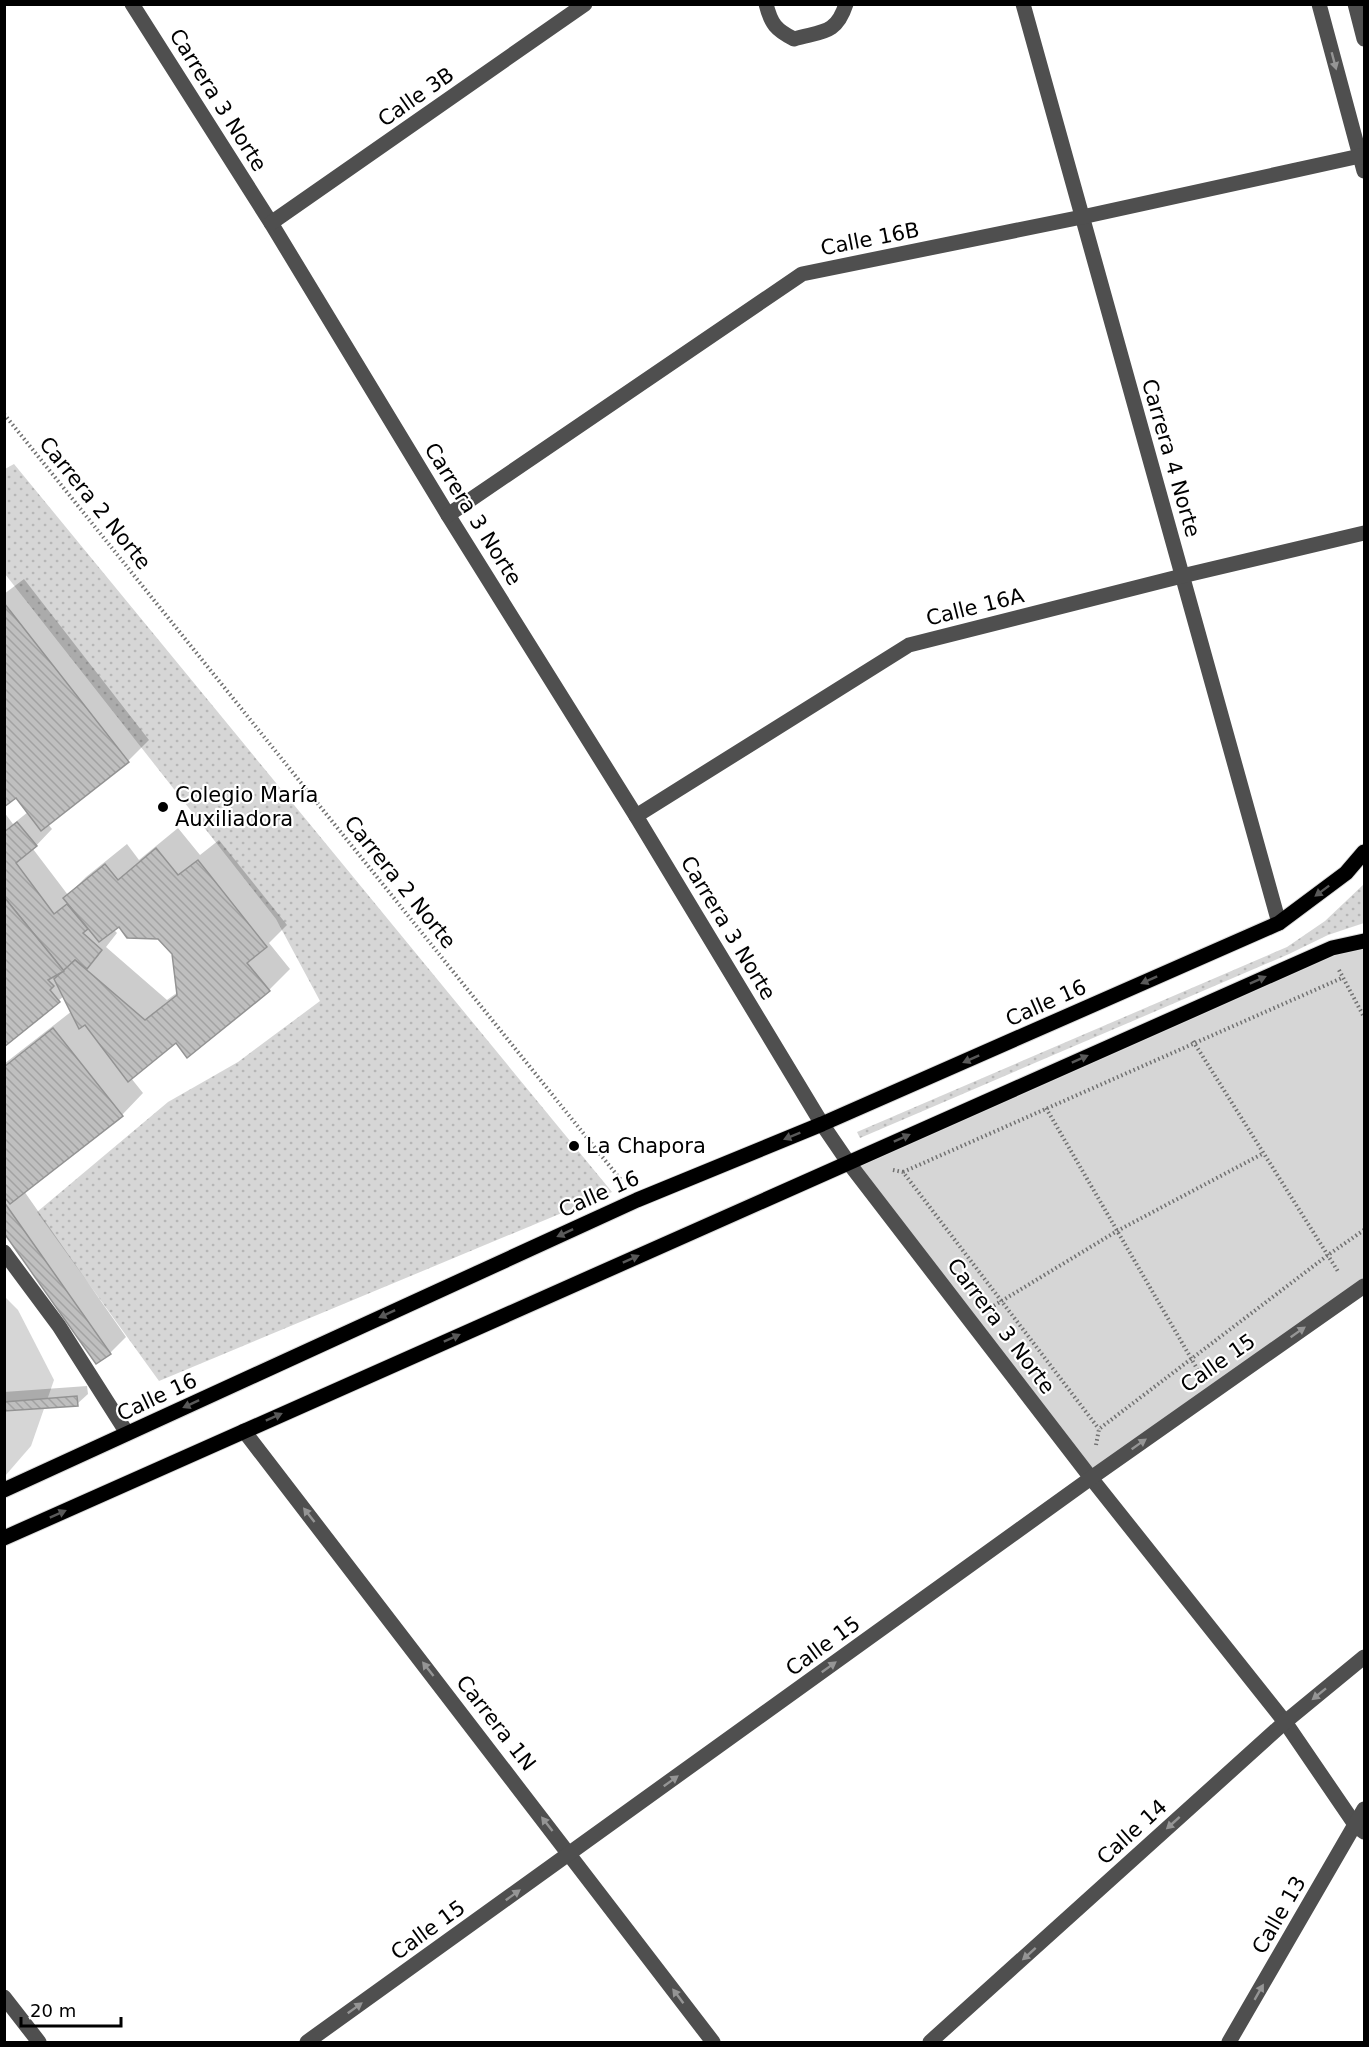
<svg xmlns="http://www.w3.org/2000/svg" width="1369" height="2047" font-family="'DejaVu Sans',sans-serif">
<defs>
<pattern id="garden-dots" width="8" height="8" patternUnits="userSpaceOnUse" patternTransform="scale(1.5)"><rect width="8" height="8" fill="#d6d6d6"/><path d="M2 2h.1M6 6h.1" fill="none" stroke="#b6b6b6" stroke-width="1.8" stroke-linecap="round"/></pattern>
<pattern id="building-back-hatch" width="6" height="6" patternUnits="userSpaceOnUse" patternTransform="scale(1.5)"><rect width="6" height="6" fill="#bfbfbf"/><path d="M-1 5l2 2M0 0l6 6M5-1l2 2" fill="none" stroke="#a2a2a2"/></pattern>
</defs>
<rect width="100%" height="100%" fill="#fff"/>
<!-- green -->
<g fill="#d6d6d6">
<polygon points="1364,941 1364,1286 1091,1478 848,1162"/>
<polygon points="5,1297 18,1310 54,1380 31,1446 5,1476"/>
</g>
<!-- garden -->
<g fill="url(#garden-dots)">
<polygon points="14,464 612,1192 159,1381 37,1212 168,1102 238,1062 320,1001 276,919 5,574 5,469"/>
<polygon points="1364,884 1364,923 1328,935 1289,954 860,1138 857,1132 1287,947 1325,921"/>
</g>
<!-- shadow -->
<g fill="#0003" fill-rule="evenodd">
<path d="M24,579L149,740L128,761L48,824L52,829L33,849L68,895L86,877L127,844L139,860L178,828L200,855L219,840L287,925L269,943L290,969L269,990L187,1056L176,1041L131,1078L143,1093L122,1115L24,1191L126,1337L110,1353L4,1230V1064L72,1011L64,996L4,1045V812L13,824L28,812L16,796L4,805V594ZM119,925L159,937L173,954L178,992L167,1000L106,947L117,933L113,929Z"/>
<polygon points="87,1386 88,1394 77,1404 4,1410 4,1392"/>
</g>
<!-- building -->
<g fill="url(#building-back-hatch)" stroke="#939393" stroke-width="1.5">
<polygon points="4,603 129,762 41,831 16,798 4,807"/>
<polygon points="17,822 37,846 16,863 54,914 67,904 88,929 83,933 102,950 87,969 75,960 64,971 4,897 4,832"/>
<polygon points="156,848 178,875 198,860 267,947 247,963 270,991 187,1058 176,1043 128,1082 85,1025 79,1029 54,979 75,960 145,1020 177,995 172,954 158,939 127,938 119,927 99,942 63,898 105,864 118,880"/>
<polygon points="4,897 64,971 48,980 54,986 50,990 60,1002 4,1047"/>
<polygon points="53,1028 123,1116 10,1204 4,1197 4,1067"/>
<polygon points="4,1202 111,1354 96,1364 4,1233"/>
<polygon points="77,1396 78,1406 4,1411 4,1402"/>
</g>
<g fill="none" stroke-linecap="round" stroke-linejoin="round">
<defs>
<g id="major">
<polyline points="4,1490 637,1200 822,1124 1279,923 1346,873 1364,852"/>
<polyline points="4,1538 1332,948 1364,941"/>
</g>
</defs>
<!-- major casing -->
<use href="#major" stroke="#dbdbdb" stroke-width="17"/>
<!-- path -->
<g stroke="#717171" stroke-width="4" stroke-dasharray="1.5 3" stroke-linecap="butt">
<polyline points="4,414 621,1180"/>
<polyline points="1339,970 1364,1017"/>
<polyline points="1193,1041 1339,1273"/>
<polyline points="1046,1108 1199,1372"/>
<polyline points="893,1170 903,1172 1099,1429"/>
<polyline points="903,1172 1342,978"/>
<polyline points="990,1308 1117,1231 1264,1153"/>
<polyline points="1096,1445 1099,1429 1328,1255 1364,1230"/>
</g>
<!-- minor -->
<g stroke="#4f4f4f" stroke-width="15">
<polyline points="132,4 271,223 448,515 636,816 822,1124 848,1162 1091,1478 1285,1722 1356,1826 1364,1832"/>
<path d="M766,4C771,24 776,30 794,39C822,31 836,35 846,4"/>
<polyline points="1023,4 1279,923"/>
<polyline points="1319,4 1364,171"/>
<polyline points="1355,4 1364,39"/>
<polyline points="271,223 585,4"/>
<polyline points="448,515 802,274 1082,217 1360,156 1364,157"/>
<polyline points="636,816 909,645 1182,576 1364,533"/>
<polyline points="4,1252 59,1326 127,1433"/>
<polyline points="244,1431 713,2042"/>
<polyline points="4,1997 39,2042"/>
<polyline points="307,2042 1091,1478 1364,1286"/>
<polyline points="930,2042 1285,1722 1364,1657"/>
<polyline points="1229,2042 1364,1809"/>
</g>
<!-- major -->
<use href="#major" stroke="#000" stroke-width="15"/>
</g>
<!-- one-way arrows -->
<defs><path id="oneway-solid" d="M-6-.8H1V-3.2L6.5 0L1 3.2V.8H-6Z" transform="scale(1.5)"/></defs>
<g fill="#959595">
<use href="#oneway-solid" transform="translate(1334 61) rotate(75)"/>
<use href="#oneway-solid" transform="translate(1298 1332) rotate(-35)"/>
<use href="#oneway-solid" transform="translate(1139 1444) rotate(-35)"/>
<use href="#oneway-solid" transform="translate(309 1515) rotate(-128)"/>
<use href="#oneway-solid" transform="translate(829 1667) rotate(-36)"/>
<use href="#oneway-solid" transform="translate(428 1669) rotate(-128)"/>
<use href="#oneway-solid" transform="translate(1319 1694) rotate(141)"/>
<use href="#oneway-solid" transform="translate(671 1781) rotate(-36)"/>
<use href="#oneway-solid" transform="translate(1173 1823) rotate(138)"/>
<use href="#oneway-solid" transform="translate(547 1824) rotate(-128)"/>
<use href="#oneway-solid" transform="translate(513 1895) rotate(-36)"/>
<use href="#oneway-solid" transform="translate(1029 1954) rotate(138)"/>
<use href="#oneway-solid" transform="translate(1259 1992) rotate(-60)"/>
<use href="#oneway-solid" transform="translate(678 1996) rotate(-127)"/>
<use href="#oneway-solid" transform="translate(355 2008) rotate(-36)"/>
</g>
<g fill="#595959">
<use href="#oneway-solid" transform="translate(1322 891) rotate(143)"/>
<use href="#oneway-solid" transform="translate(1149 980) rotate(156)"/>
<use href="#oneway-solid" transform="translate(1258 980) rotate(-24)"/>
<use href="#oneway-solid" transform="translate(971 1059) rotate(156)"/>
<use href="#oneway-solid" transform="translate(1080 1059) rotate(-24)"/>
<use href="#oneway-solid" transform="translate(792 1136) rotate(158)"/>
<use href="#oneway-solid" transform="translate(902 1138) rotate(-24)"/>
<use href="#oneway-solid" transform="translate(565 1233) rotate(155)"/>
<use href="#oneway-solid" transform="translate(631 1259) rotate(-24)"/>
<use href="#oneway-solid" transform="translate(387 1314) rotate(155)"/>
<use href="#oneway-solid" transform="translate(452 1338) rotate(-24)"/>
<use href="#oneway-solid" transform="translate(191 1404) rotate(155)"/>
<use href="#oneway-solid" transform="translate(274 1417) rotate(-24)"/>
<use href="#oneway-solid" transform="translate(58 1514) rotate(-24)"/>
</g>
<!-- markers -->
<g fill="#000" stroke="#fff" stroke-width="2">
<circle cx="163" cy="807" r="6"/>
<circle cx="574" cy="1146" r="6"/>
</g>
<g text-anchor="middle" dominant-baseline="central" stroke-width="4.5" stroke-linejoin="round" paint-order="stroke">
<!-- street labels -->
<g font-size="21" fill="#000" stroke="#fff">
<text transform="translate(416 97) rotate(-35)">Calle 3B</text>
<text transform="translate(218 100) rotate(58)">Carrera 3 Norte</text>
<text transform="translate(870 239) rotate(-11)">Calle 16B</text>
<text transform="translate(1171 458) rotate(74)">Carrera 4 Norte</text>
<text transform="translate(95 503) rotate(51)">Carrera 2 Norte</text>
<text transform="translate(473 514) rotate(58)">Carrera 3 Norte</text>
<text transform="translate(975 607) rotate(-14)">Calle 16A</text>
<text transform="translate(400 882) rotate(51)">Carrera 2 Norte</text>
<text transform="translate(728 928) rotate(59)">Carrera 3 Norte</text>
<text transform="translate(1046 1003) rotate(-24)">Calle 16</text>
<text transform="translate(599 1194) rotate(-24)">Calle 16</text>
<text transform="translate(1001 1326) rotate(53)">Carrera 3 Norte</text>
<text transform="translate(1218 1363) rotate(-35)">Calle 15</text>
<text transform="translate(157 1397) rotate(-25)">Calle 16</text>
<text transform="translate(823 1646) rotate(-36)">Calle 15</text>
<text transform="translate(496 1723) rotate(52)">Carrera 1N</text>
<text transform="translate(1132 1832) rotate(-42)">Calle 14</text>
<text transform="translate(1279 1915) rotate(-60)">Calle 13</text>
<text transform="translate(428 1930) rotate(-36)">Calle 15</text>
</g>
<!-- poi labels -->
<g font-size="21" fill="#000" stroke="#fff" text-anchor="start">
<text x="175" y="795">Colegio María<tspan x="175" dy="24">Auxiliadora</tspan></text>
<text x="586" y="1146">La Chapora</text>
</g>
</g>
<!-- border -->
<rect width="1369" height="2047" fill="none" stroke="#000000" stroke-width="12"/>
<!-- scale -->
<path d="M21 2017v9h100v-9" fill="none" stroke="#000000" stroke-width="3"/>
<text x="30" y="2017" font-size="18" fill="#000000" stroke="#ffffff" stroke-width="4.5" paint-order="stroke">20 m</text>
</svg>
